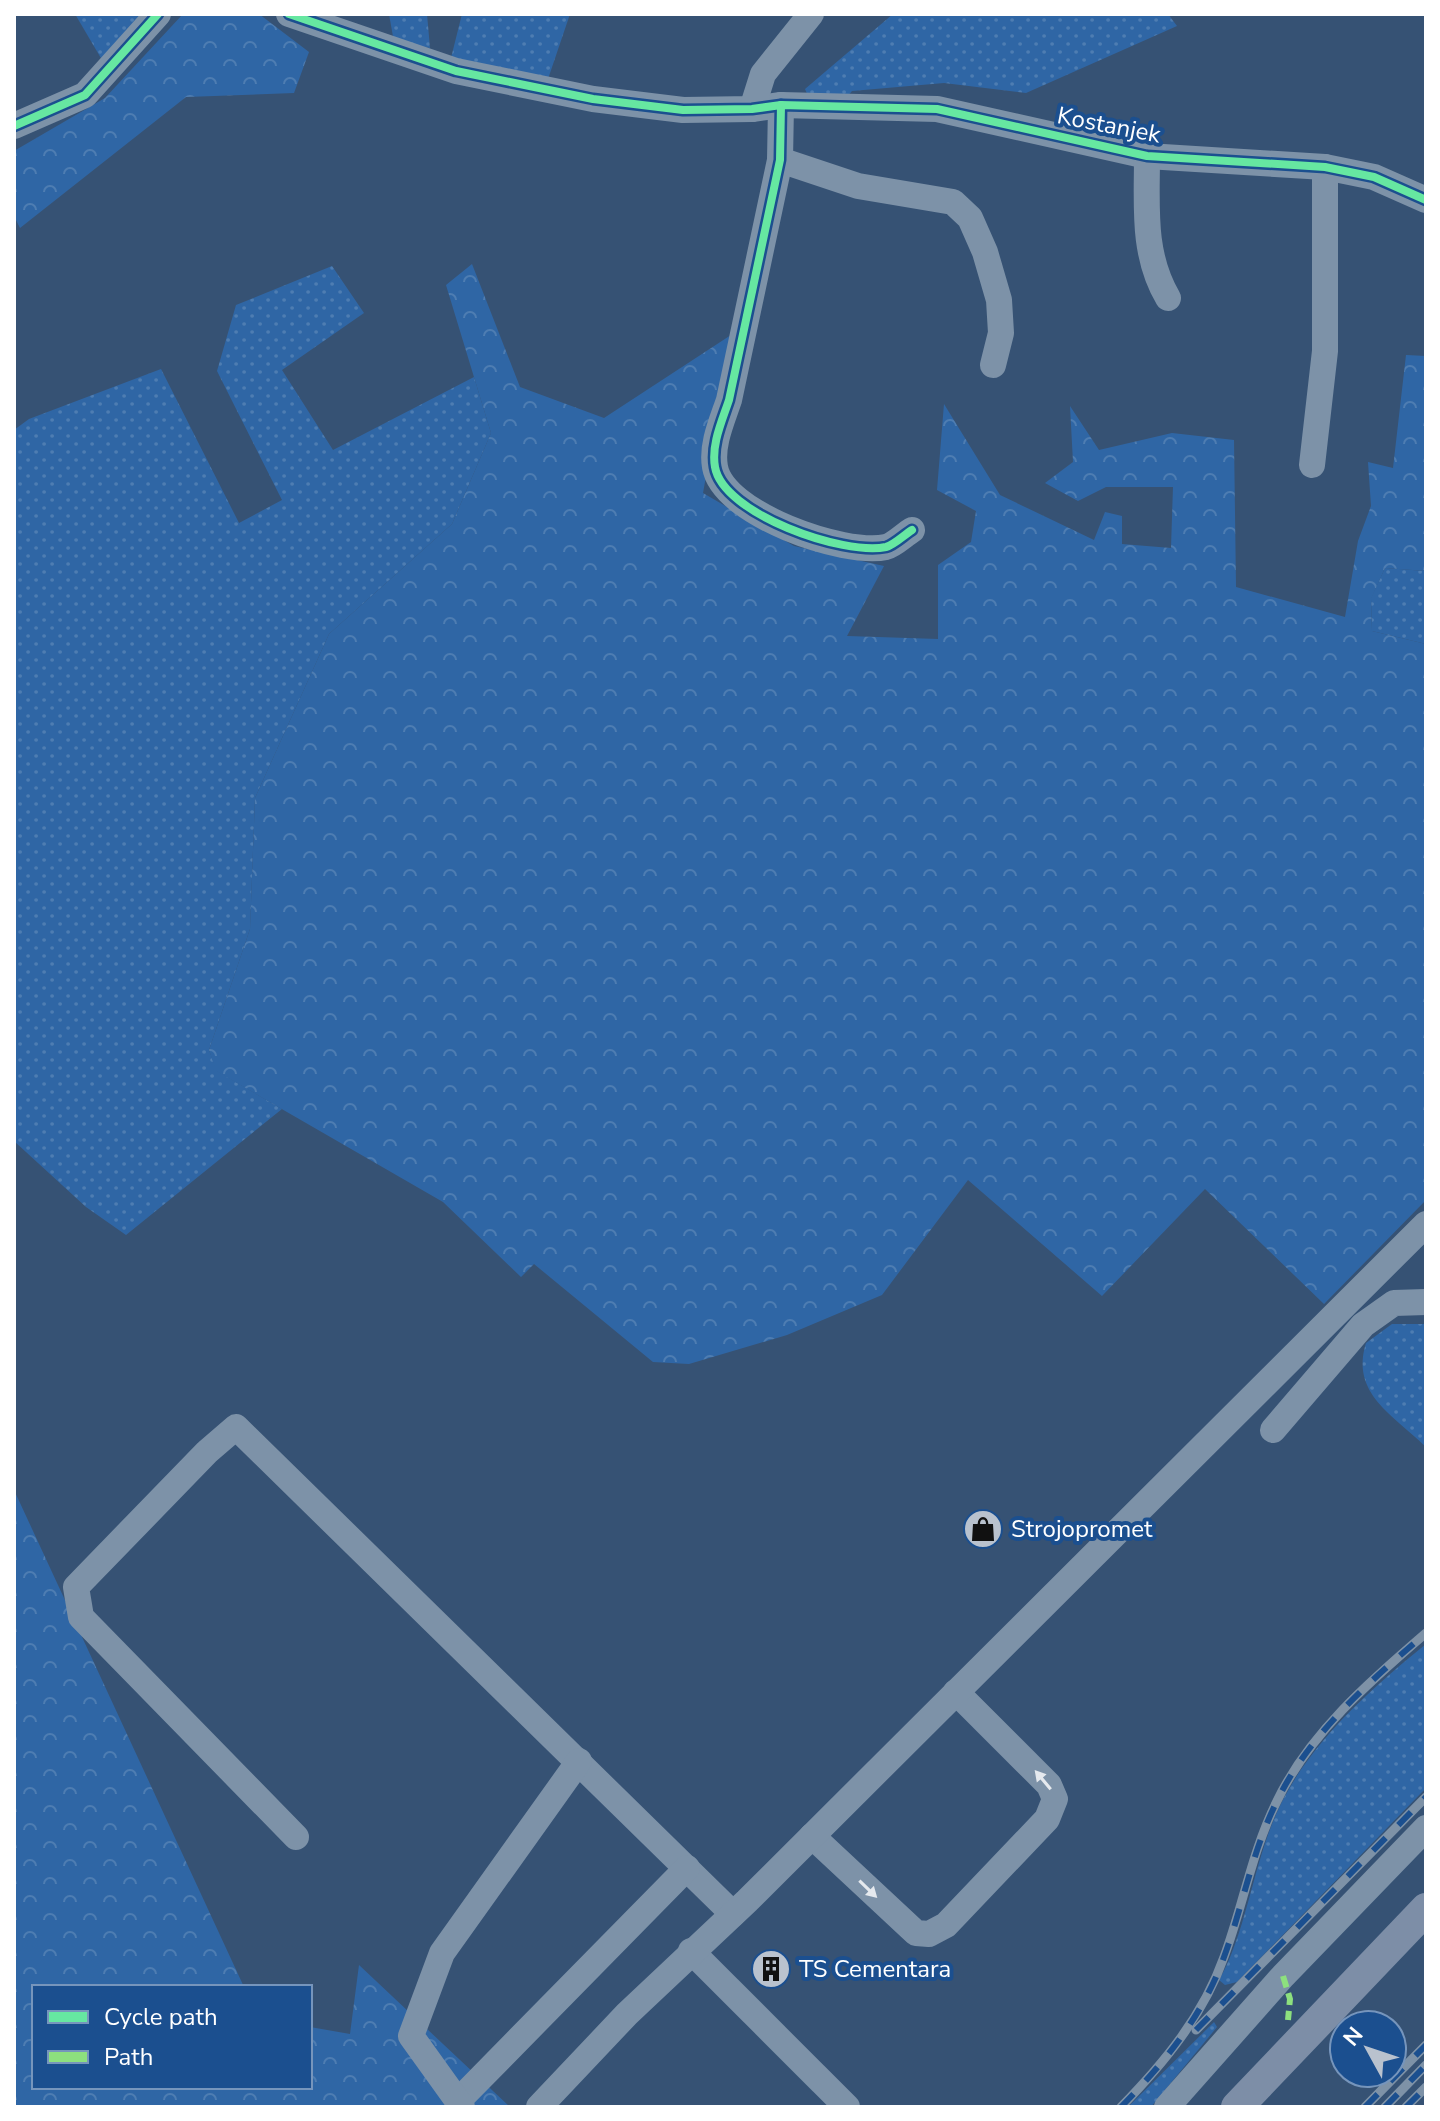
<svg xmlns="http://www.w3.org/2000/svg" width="1440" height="2121" font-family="'Nunito Sans',sans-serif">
<defs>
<pattern id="grass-dots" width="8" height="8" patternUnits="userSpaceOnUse" patternTransform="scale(2)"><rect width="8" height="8" fill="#2f66a5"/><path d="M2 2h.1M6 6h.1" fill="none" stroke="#4e7db2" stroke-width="1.8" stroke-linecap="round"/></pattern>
<pattern id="forest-crowns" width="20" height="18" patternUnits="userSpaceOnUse" patternTransform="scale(2)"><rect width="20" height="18" fill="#2f66a5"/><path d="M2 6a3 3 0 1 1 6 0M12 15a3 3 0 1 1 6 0" fill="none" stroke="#4e7db2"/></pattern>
</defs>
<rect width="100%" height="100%" fill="#365274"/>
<g fill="url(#grass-dots)">
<path d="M75,14H143L105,65Z"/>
<path d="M389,14H427L430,48L394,42Z"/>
<path d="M462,14H570L548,79L451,58Z"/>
<path d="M893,14H1168L1177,26L1026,93L944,83L852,91L846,98L808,96L805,89Z"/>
<path d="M332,266L364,313L282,370L333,450L474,377L491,433L452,524L329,634L255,798L250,929L209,1050L217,1071L282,1109L126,1235L86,1207L14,1141V430L29,419L161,369L239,523L282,500L217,371L236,305Z"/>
<path d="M1385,568L1426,571V644L1372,631L1371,598Z"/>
<path d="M1392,1324H1426V1447C1394,1415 1350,1394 1366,1343Z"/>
<path d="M1426,1644V1788L1237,1982L1225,1985L1219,1980C1244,1937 1253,1871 1272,1824C1300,1751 1367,1692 1426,1644Z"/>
<path d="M1214,2022L1217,2027L1151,2107H1128Z"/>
</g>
<g fill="url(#forest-crowns)">
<path d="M183,14H259L309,52L294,93L186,97L20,228L14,216V151L105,98Z"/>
<path d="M472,264L520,387L604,418L731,335L703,493L794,546L884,566L847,636L938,639V565L971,542L976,511L937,490L944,404L1000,495L1094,540L1105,512L1122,516V544L1171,548L1173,487H1106L1078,501L1045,483L1073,462L1070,406L1099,450L1172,433L1234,440L1236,587L1345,617L1358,541L1371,506L1368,462L1393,468L1406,355L1426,356V571L1385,568L1371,599L1372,631L1426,644V1200L1324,1304L1205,1189L1102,1296L968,1180L882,1295L787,1335L689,1364L653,1362L534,1264L521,1277L443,1202L216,1071L209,1050L250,929L255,798L329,634L452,524L491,433L446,285Z"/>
<path d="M14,1490L244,1987H34V2087H310V2027L350,2034L359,1965L510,2107H14Z"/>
</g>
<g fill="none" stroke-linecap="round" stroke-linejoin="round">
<g stroke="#7d92a8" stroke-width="26">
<path d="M289,14L456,71L593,99L683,110L752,109L781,105L937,109L1147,156L1325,167L1374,177L1426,200"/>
<path d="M781,105L780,160L729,400C722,421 711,445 715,467C723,514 844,556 886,547C894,545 904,535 912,530"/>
<path d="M752,109L763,74L811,14"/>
<path d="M14,126L85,95L158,14"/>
<path d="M1147,156C1147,206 1142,254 1168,298"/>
<path d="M780,160L858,186L953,202L970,218L985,252L999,300L1001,333L993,365"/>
<path d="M1312,465L1325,351V167"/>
<path d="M1273,1430L1363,1325L1394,1303L1426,1302"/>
<path d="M812,1836L916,1933L929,1934L946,1925L1047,1819L1055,1799L1049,1785L956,1692"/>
<path d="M296,1837L81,1617L76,1587L207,1452L236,1427L733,1914"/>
<path d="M691,1951L847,2107"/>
<path d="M458,2101L687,1868"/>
<path d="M462,2107L411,2036L442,1953L579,1761"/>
<path d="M539,2107L627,2014L747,1901L1426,1224"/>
<path d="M1167,2107L1283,1976L1426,1828"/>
</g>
<path stroke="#7d8ea7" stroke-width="32" d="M1237,2107L1426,1909"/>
<defs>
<g id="rail">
<path d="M1196,2030L1426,1797"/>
<path d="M1121,2107C1164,2063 1203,2016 1224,1957C1243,1906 1252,1851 1277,1801C1309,1734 1370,1681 1426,1633"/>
<path d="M1365,2107L1426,2045"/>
<path d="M1385,2107L1426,2065"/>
<path d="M1406,2107L1426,2087"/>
</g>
</defs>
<use href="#rail" stroke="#7e92a7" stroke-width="9"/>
<use href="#rail" stroke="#1b4f8f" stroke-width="6" stroke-dasharray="18" stroke-linecap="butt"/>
<path stroke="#8de07e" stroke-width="6" stroke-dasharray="12 6" stroke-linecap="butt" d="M1283,1976L1290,1999L1288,2020"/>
<defs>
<g id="cycleway">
<path d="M289,14L456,71L593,99L683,110L752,109L781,105L937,109L1147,156L1325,167L1374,177L1426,200"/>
<path d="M781,105L780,160L729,400C722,421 711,445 715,467C723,514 844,556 886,547C894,545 904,535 912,530"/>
<path d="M14,126L85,95L158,14"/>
</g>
</defs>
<use href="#cycleway" stroke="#1b4f8f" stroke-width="13"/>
<use href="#cycleway" stroke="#66e7a1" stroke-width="8"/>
</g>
<defs><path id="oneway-solid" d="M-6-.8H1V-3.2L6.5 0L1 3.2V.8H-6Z" transform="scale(2)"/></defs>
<g fill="#e5e9ee">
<use href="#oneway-solid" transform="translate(1043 1780) rotate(-130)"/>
<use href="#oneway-solid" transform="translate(868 1889) rotate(44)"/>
</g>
<defs>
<symbol id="shop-disc" viewBox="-11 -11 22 22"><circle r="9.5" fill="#b9c2ce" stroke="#1b4f8f"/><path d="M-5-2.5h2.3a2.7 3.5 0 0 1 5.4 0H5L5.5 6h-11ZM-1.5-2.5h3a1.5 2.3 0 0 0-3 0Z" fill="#111"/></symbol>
<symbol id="building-disc" viewBox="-11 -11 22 22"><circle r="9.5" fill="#b9c2ce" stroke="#1b4f8f"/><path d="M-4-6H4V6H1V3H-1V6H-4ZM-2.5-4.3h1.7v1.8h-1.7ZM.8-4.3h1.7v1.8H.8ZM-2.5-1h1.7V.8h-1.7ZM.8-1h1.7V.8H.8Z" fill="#111"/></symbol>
</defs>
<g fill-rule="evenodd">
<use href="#shop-disc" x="961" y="1507" width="44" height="44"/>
<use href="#building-disc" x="749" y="1947" width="44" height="44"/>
</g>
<g text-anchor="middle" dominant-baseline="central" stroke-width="8" stroke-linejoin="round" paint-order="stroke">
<g font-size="24" fill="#fff" stroke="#1b4f8f">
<text transform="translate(1109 125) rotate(11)">Kostanjek</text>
</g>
<g font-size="24" fill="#fff" stroke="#1b4f8f" text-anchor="start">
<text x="1011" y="1529">Strojopromet</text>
<text x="799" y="1969">TS Cementara</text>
</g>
</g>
<rect width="1440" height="2121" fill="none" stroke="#ffffff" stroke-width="32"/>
<rect x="32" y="1985" width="280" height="104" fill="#1b4f8f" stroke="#7695bc" stroke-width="2"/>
<rect x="48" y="2011" width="40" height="12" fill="#66e7a1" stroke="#7695bc" stroke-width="2"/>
<text x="104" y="2025" font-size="24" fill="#ffffff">Cycle path</text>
<rect x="48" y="2051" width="40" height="12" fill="#8de07e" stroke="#7695bc" stroke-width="2"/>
<text x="104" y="2065" font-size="24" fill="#ffffff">Path</text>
<g transform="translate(1368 2049) rotate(310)"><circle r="38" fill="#1b4f8f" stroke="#7695bc" stroke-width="2"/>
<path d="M0-6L14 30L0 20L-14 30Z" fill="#b9c2ce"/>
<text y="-12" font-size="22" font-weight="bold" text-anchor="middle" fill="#ffffff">N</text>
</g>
</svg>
